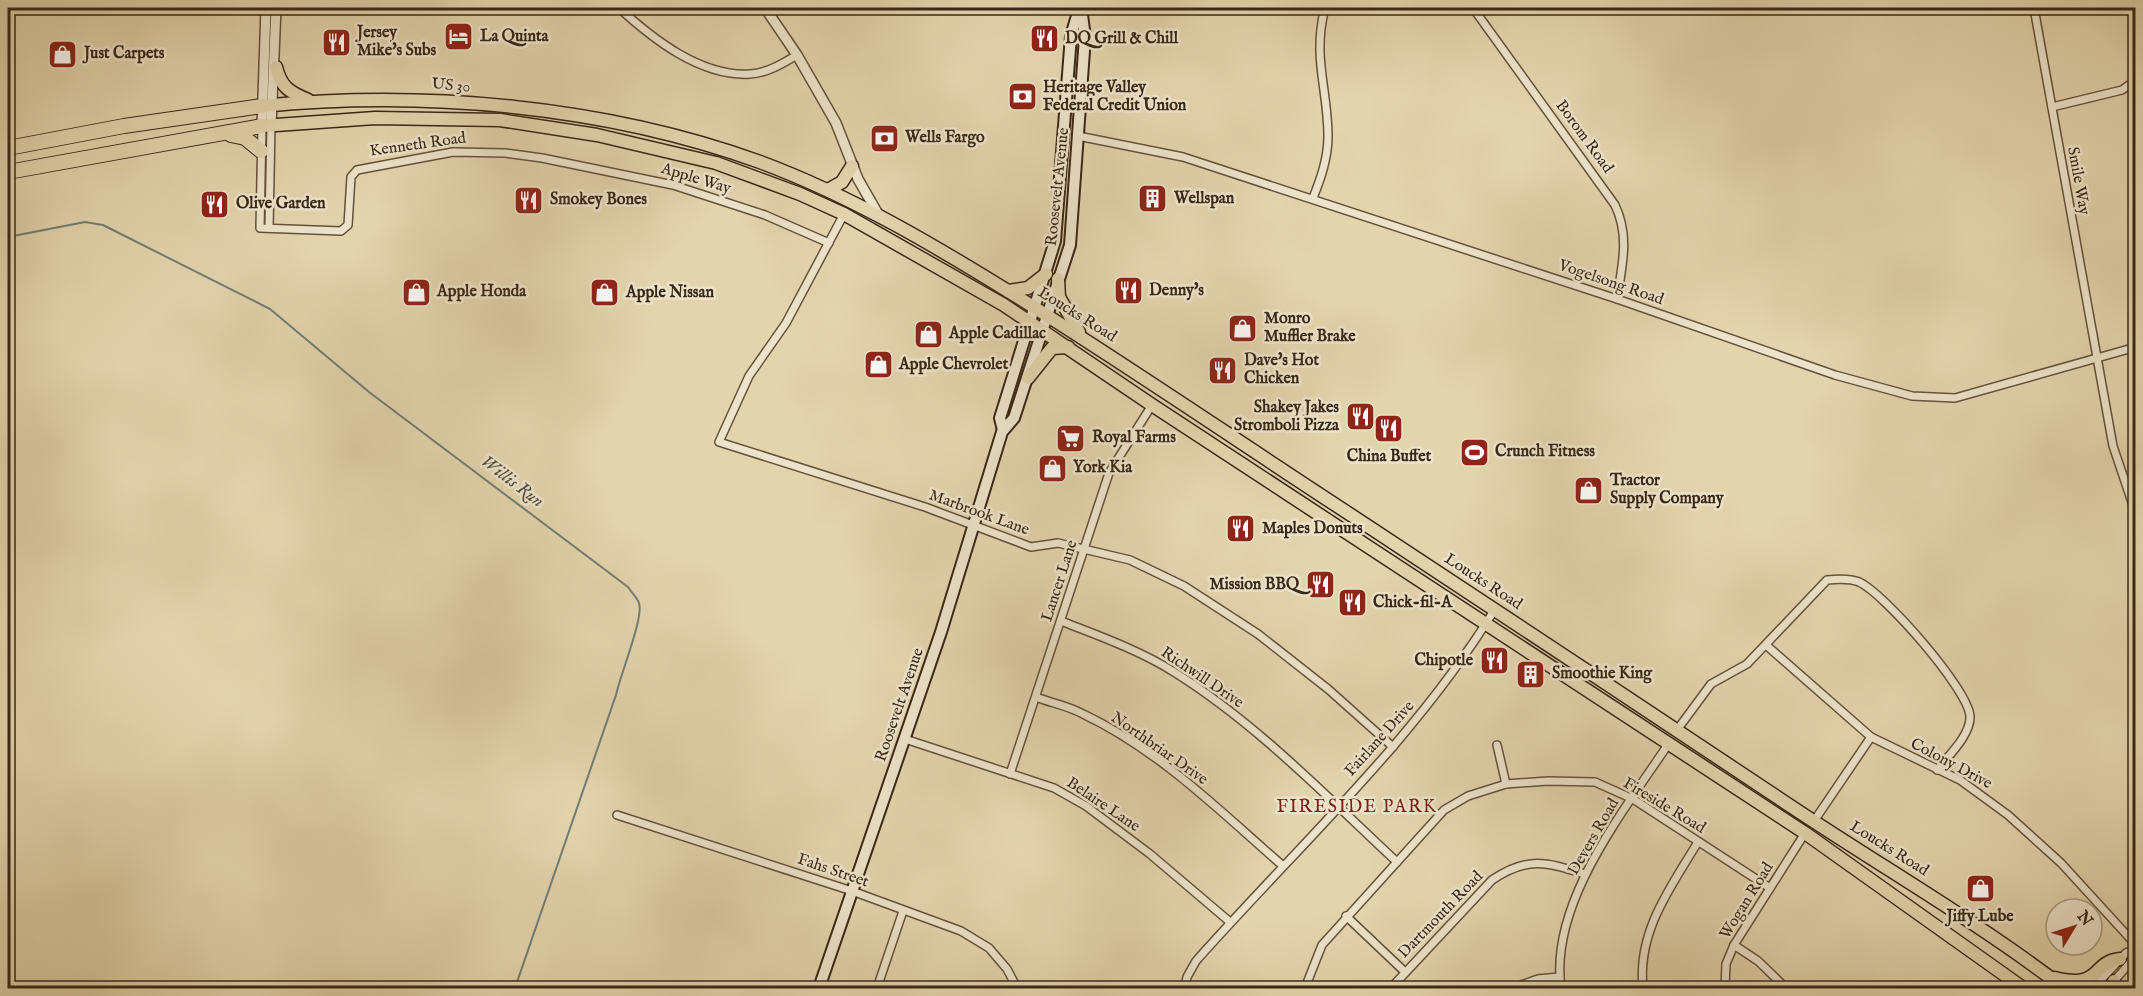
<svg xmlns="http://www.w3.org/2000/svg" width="2143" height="996" font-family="'IM FELL English',serif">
<rect width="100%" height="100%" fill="#e2d4ad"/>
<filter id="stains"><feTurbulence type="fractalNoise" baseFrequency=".00333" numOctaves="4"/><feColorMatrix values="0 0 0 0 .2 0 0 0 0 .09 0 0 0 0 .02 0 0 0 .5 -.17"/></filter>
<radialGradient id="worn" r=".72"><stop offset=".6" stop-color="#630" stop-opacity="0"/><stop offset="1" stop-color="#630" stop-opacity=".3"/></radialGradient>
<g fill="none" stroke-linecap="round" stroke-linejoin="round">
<path stroke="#717e74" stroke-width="2" d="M8,237L85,222L103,225L270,309L369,392L628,587C631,592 637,597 639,603C644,618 620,675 616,695L515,988"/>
<defs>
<g id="minor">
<path d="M619,8C653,39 701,77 750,74C767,73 782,64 797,55"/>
<path d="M1473,8L1615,205C1630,237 1622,265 1617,299"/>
<path d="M2034,8L2113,446L2136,514"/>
<path d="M2052,107L2122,90L2136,80"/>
<path d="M262,126L260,228L341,231L348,225L351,177L357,170L453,152L505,153L542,158L673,185L765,215L829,243"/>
<path d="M1078,136L1183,157L1617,299L1835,375L1912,396L1955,398L2136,347"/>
<path d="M1313,198C1321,178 1328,158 1328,136C1328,89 1312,57 1325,8"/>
<path d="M844,214L786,323L749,376L719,442L925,507L1031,547L1058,543L1130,560L1184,586L1258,634L1328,689L1393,747"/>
<path d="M269,228L271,125"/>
<path d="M1061,621C1099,636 1139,650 1174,672C1256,723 1326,796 1397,862"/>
<path d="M1766,645L1871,737L1960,780L2008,815L2061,863L2136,945"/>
<path d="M1036,697C1051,703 1069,706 1083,714C1159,750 1220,811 1283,866"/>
<path d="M1677,730L1711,684L1747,664L1827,580C1837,579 1849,578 1859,582C1884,593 1968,689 1970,716C1971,735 1948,756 1937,770"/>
<path d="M905,739L1054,788L1086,806L1150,854L1230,922"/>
<path d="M1497,745L1506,784"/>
<path d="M1010,774L1109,473L1152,405"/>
<path d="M617,815L852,891L961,931L989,948L1007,969L1017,988"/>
<path d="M1814,821L1871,737"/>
<path d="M1346,916L1405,972"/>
<path d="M1734,945L1758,961L1786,988"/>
<path d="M2114,981L2136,956"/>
<path d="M877,988L903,911"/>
<path d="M1185,988L1187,977L1196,961C1298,846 1414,741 1495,609"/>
<path d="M1305,988L1322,945L1444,810L1468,796L1506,784L1548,781L1595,782L1633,799L1770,888"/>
<path d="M1391,988L1492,880C1528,856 1546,862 1585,874"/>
<path d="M1513,988L1538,979L1559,977"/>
<path d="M1561,988C1549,903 1624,811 1669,743"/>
<path d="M1643,988C1637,932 1670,888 1698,842"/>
<path d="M1725,988L1726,964L1734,945L1805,833"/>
<path d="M2093,988L2126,953L2136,949"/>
</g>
<g id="tertiary">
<path d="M765,8L797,55L836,123L858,179L878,214"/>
<path d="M271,125L276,8"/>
<path d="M262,126L266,8"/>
</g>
<g id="secondary">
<path d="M1003,430L1000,418L1055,241L1071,36L1079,9"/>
<path d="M819,988L941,632L1002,432L1014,418L1070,245L1085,37L1081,8"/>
</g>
<g id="trunk">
<path d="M276,67C281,87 289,92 308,100"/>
<path d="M262,106C425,90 605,106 760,162C854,197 939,248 1024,301C1134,370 1242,444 1351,515C1501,613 1649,712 1798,811C1887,870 1979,923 2064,988"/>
<path d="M262,126L375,118L500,120L597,135L716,163L800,194L844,214L1004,305L1152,405L1805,833L2023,988"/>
<path d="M828,190L842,182L852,166"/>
<path d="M1058,279L1059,297L1079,332"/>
<path d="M1008,291L1028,288L1046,274"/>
<path d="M1028,378L1052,348L1068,347"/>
<path d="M2055,978C2102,990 2091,962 2120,959"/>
<path d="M2111,988L2114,981"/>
</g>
<g id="motorway">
<path d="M231,135L245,138L261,151"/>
<path d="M8,148L124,126L262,106"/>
<path d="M8,172L262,126"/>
</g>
</defs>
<use href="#minor" stroke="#63533c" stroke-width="10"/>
<use href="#tertiary" stroke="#63533c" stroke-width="12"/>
<use href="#secondary" stroke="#392817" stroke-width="14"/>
<use href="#trunk" stroke="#392817" stroke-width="15"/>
<use href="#motorway" stroke="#392817" stroke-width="16"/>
<use href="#minor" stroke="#ece3ca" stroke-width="7"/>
<use href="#tertiary" stroke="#ece3ca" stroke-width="9"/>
<use href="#secondary" stroke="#ece3ca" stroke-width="10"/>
<use href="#trunk" stroke="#e2d4ad" stroke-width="12"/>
<use href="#motorway" stroke="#e2d4ad" stroke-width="14"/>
</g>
<defs>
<symbol id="hotel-square" viewBox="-11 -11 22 22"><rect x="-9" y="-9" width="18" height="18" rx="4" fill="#8f2418" stroke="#ece3ca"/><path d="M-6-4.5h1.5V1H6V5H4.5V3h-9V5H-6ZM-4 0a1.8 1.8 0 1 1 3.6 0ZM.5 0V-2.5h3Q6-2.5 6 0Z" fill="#fff"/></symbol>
<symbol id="restaurant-square" viewBox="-11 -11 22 22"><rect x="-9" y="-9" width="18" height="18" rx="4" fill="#8f2418" stroke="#ece3ca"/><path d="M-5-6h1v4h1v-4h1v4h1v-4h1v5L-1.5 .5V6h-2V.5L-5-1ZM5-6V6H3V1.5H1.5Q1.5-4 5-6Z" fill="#fff"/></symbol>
<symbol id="shop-square" viewBox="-11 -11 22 22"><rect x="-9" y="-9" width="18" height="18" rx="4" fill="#8f2418" stroke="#ece3ca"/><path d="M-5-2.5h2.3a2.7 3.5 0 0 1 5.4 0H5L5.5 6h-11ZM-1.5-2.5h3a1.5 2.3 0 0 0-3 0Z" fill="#fff"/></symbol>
<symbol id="bank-square" viewBox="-11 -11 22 22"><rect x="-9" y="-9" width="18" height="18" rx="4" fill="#8f2418" stroke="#ece3ca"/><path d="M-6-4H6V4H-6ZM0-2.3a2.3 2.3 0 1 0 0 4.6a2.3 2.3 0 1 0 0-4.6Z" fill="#fff"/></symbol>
<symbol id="building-square" viewBox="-11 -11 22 22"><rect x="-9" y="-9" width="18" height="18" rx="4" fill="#8f2418" stroke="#ece3ca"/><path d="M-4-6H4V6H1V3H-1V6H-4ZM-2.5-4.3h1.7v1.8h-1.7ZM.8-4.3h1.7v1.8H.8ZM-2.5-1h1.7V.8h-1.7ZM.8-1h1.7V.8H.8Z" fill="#fff"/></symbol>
<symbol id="supermarket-square" viewBox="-11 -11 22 22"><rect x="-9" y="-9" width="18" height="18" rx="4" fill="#8f2418" stroke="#ece3ca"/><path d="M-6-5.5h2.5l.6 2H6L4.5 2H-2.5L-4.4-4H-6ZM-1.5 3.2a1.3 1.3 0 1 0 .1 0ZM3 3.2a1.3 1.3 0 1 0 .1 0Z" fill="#fff"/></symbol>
<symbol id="stadium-square" viewBox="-11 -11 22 22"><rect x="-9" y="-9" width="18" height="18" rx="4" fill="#8f2418" stroke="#ece3ca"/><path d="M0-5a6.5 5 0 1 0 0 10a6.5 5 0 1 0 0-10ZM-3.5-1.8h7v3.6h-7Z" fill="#fff"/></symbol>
</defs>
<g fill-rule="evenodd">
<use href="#hotel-square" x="442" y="20" width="33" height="33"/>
<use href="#restaurant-square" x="1028" y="22" width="33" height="33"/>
<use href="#restaurant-square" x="320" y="26" width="33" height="33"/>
<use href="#shop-square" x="46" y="38" width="33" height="33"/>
<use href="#bank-square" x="1006" y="80" width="33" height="33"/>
<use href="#bank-square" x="868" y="122" width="33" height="33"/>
<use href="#building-square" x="1136" y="182" width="33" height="33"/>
<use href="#restaurant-square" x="512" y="184" width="33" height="33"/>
<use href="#restaurant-square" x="198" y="188" width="33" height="33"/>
<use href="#restaurant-square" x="1112" y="274" width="33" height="33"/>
<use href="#shop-square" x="400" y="276" width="33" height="33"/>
<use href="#shop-square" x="588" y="276" width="33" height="33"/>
<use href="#shop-square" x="1226" y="312" width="33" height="33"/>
<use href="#shop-square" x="912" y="318" width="33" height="33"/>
<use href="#shop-square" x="862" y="348" width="33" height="33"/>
<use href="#restaurant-square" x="1206" y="354" width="33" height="33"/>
<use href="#restaurant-square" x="1344" y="400" width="33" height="33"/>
<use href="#restaurant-square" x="1372" y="412" width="33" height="33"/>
<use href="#supermarket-square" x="1054" y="422" width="33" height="33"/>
<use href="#stadium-square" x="1458" y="436" width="33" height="33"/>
<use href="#shop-square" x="1036" y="452" width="33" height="33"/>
<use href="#shop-square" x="1572" y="474" width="33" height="33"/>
<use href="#restaurant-square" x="1224" y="512" width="33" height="33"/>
<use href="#restaurant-square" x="1304" y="568" width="33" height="33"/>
<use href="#restaurant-square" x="1336" y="586" width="33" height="33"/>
<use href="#restaurant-square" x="1478" y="644" width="33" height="33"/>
<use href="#building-square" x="1514" y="658" width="33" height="33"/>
<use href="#shop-square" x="1964" y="872" width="33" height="33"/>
</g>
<g text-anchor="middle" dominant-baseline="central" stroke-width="5" stroke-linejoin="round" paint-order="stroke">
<g font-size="16" font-weight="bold" fill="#392817" stroke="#ece3ca" text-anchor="start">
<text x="357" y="33">Jersey<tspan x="357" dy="18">Mike's Subs</tspan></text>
<text x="480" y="37">La Quinta</text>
<text x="1065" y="39">DQ Grill &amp; Chill</text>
<text x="84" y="54">Just Carpets</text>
<text x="1043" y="88">Heritage Valley<tspan x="1043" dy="18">Federal Credit Union</tspan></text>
<text x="905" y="138">Wells Fargo</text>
<text x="1174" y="199">Wellspan</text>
<text x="550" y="200">Smokey Bones</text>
<text x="236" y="204">Olive Garden</text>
<text x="1149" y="291">Denny's</text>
<text x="437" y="292">Apple Honda</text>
<text x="626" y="293">Apple Nissan</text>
<text x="1264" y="319">Monro<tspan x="1264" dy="18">Muffler Brake</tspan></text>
<text x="949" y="334">Apple Cadillac</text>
<text x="1244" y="361">Dave's Hot<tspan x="1244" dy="18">Chicken</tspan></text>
<text x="899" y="365">Apple Chevrolet</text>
<text x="1339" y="408" text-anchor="end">Shakey Jakes<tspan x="1339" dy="18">Stromboli Pizza</tspan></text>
<text x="1092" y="438">Royal Farms</text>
<text x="1495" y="452">Crunch Fitness</text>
<text x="1389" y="457" text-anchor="middle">China Buffet</text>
<text x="1073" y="468">York Kia</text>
<text x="1610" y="481">Tractor<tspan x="1610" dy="18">Supply Company</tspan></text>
<text x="1262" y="529">Maples Donuts</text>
<text x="1299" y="585" text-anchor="end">Mission BBQ</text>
<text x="1373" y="603">Chick-fil-A</text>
<text x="1473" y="661" text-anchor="end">Chipotle</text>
<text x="1552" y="674">Smoothie King</text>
<text x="1980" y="917" text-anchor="middle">Jiffy Lube</text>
</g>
<g font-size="16" fill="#392817" stroke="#ece3ca">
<text transform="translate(451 86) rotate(5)">US 30</text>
<text transform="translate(1584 137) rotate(54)">Borom Road</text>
<text transform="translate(418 145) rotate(-8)">Kenneth Road</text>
<text transform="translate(696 179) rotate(17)">Apple Way</text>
<text transform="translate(2078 181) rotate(80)">Smile Way</text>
<text transform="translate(1058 187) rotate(-84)">Roosevelt Avenue</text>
<text transform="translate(1611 283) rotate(19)">Vogelsong Road</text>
<text transform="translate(1077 315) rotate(32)">Loucks Road</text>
<text transform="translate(979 513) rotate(20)">Marbrook Lane</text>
<text transform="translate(1060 581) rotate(-72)">Lancer Lane</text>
<text transform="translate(1483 582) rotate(33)">Loucks Road</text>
<text transform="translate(1202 678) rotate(34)">Richwill Drive</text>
<text transform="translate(900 705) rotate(-71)">Roosevelt Avenue</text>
<text transform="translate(1380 739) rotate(-48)">Fairlane Drive</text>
<text transform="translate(1159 749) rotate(35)">Northbriar Drive</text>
<text transform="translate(1951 764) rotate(28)">Colony Drive</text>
<text transform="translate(1103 805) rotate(34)">Belaire Lane</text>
<text transform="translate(1664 806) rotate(31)">Fireside Road</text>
<text transform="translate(1594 837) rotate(-60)">Devers Road</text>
<text transform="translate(1889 849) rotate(32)">Loucks Road</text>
<text transform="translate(833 871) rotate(19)">Fahs Street</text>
<text transform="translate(1747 901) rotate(-58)">Wogan Road</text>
<text transform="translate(1441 915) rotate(-46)">Dartmouth Road</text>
</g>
<g font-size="18" font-style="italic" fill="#504c3e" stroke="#ece3ca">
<text transform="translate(512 482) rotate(37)">Willis Run</text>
</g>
<g font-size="18" letter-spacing="1.5" fill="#7a1f14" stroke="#ece3ca">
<text x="1357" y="807">FIRESIDE PARK</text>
</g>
</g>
<rect width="2143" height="996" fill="none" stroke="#e2d4ad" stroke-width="30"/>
<rect x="9" y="9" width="2125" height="978" fill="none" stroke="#392817" stroke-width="3"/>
<rect x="15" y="15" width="2113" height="966" fill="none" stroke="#392817" stroke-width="1.5"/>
<g transform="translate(2074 927) rotate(52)"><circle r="28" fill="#ece3ca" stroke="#a49882" stroke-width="1.5"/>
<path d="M0-4.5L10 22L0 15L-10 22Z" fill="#8f2418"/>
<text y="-9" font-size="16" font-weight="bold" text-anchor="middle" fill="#392817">N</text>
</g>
<rect width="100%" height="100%" filter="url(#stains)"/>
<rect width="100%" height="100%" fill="url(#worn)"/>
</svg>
